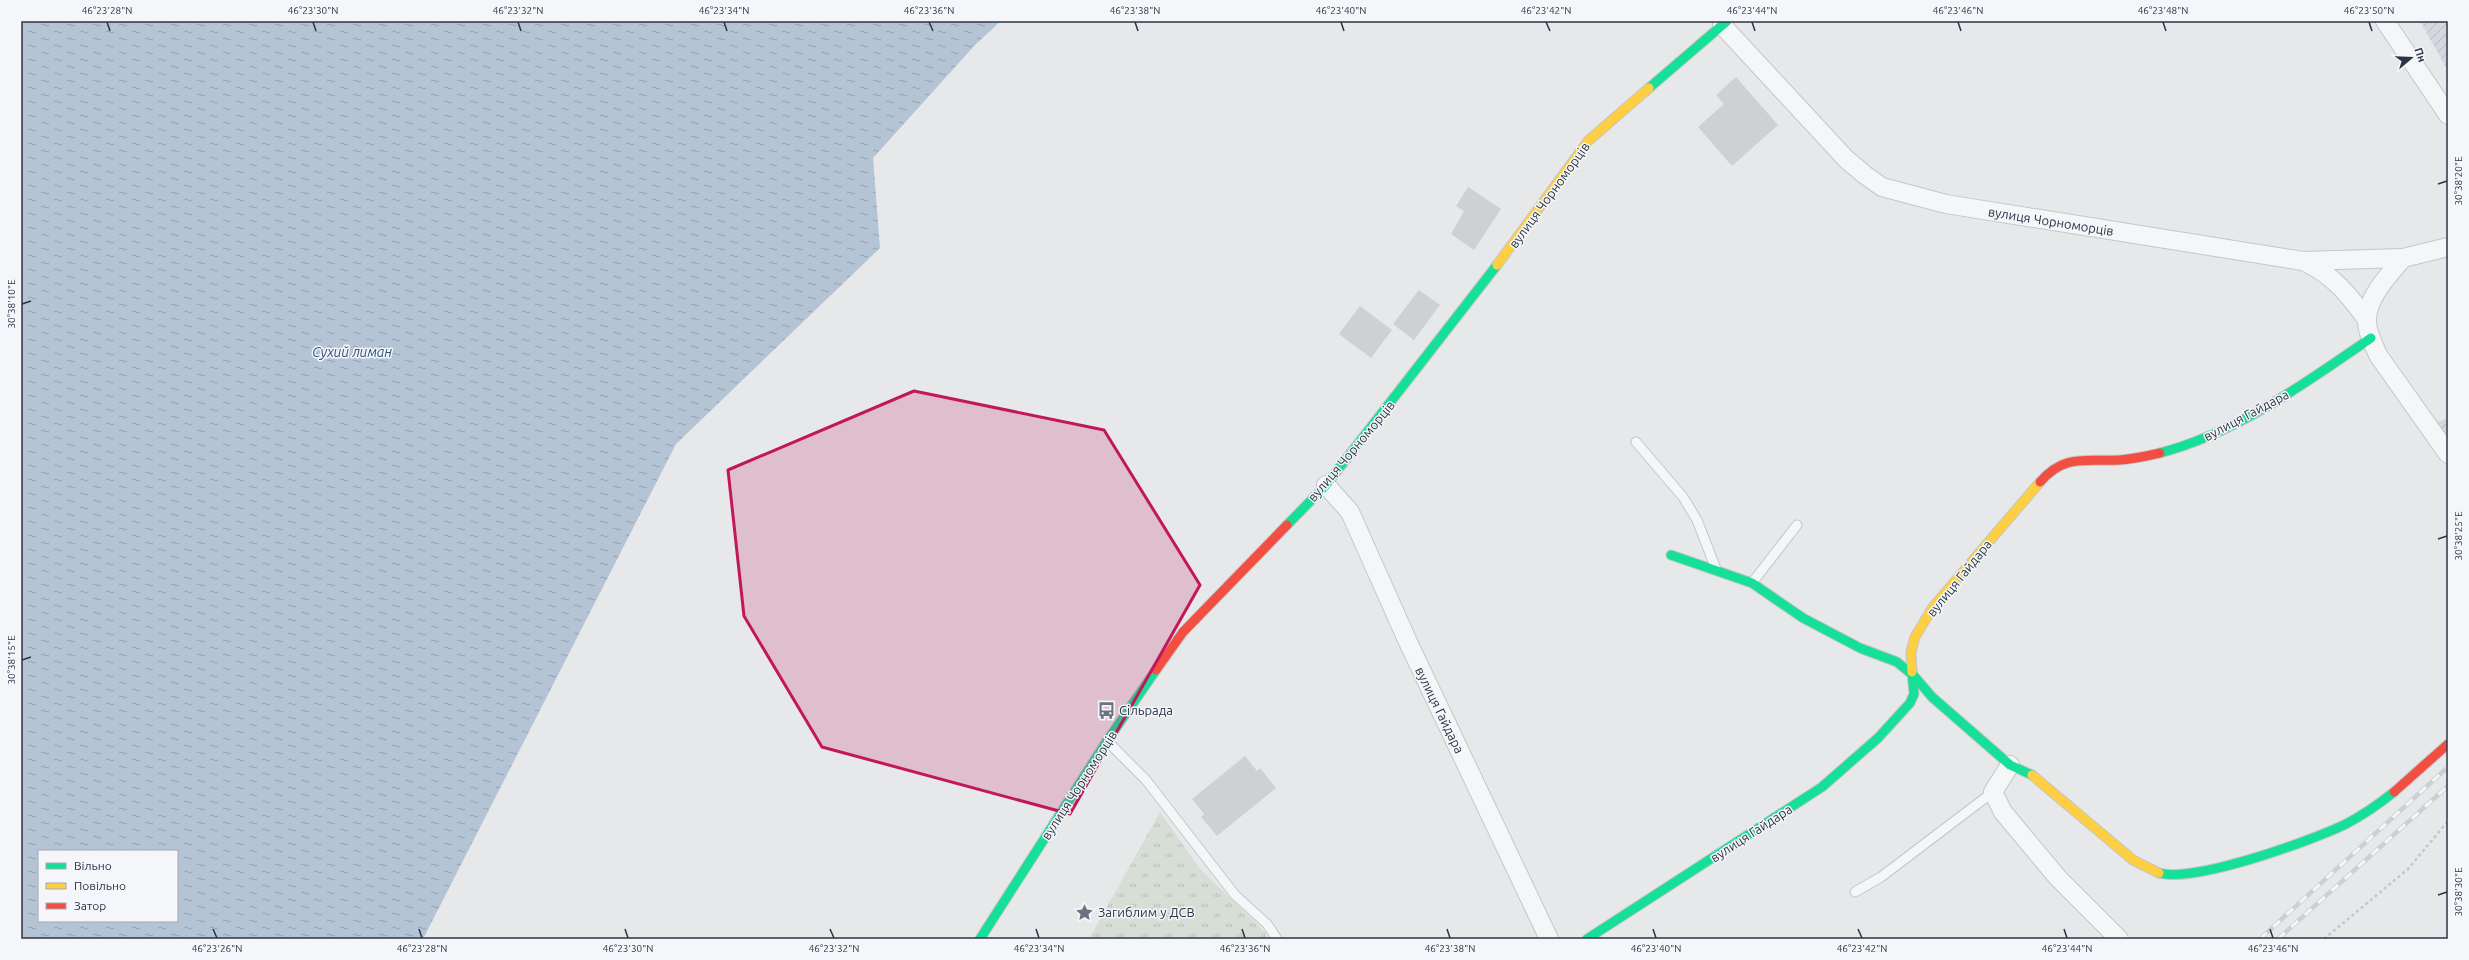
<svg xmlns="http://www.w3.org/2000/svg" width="2469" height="960" font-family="Ubuntu,sans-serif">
<defs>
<pattern id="industrial-furrows" width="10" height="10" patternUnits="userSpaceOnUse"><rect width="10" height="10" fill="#d4d7dd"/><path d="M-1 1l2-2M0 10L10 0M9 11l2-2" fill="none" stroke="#b6b9bf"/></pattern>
<pattern id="grass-tufts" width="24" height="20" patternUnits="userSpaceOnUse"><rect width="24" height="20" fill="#d6ded6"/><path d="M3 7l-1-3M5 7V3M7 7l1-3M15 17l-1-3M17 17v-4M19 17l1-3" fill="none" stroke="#b8bfb9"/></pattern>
<pattern id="water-ripples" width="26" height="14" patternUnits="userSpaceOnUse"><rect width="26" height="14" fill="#b4c4d5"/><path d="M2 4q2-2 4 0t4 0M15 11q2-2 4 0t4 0" fill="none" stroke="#93a0af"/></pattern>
</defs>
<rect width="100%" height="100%" fill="#e6e8ea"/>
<g fill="url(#industrial-furrows)">
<path d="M2420,21H2448V71Z"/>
<path d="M2448,418V441L2436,423Z"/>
</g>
<path fill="url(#grass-tufts)" d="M1160,812L1200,869L1264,931L1268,939H1089Z"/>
<path fill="url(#water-ripples)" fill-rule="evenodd" d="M21,21H1001L975,45L873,158L880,248L676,444L423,939H21ZM39,851H177V921H39Z"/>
<g fill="#ced0d3">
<path d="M1736,77L1778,125L1732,166L1698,127L1724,104L1716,95Z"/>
<path d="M1468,187L1501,209L1474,250L1451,234L1464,211L1456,206Z"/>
<path d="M1419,290L1440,305L1414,340L1393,324Z"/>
<path d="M1360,306L1392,330L1371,358L1339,334Z"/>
<path d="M1245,756L1257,771L1260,768L1276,788L1217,836L1201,817L1204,814L1192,799Z"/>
</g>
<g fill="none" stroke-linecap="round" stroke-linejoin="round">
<defs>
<g id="lane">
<path d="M1636,442L1683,497L1697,520L1716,569"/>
<path d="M1752,583L1797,525"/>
<path d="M1107,741L1146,780L1235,895L1267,924L1277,939"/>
<path d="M1855,892L1881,877L1993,792"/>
</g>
<g id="street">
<path d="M2385,21L2448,115"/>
<path d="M1722,25L1846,159L1865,175L1882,187L1946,204L2303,261L2403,258L2448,247"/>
<path d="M2403,258C2389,275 2368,296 2367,319C2366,331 2374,345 2378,355L2448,454"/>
<path d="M2305,262C2333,275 2349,295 2367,320"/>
<path d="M1326,485L1350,512L1408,642L1549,939"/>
<path d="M2010,765L1993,792L2003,812L2058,878L2119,939"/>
</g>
<g id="fast">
<path d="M1649,88L1727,21"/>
<path d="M2160,453C2239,432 2305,383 2371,338"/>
<path d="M1287,525L1326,485L1497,265"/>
<path d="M1671,555L1752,583L1803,618L1860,648L1897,662L1914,676L1932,697L2010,765L2032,775"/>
<path d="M2159,873C2194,883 2311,841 2346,824C2363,815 2379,804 2394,792"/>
<path d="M980,939L1107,741L1156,670"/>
<path d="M1587,939L1822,787L1878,738L1910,703L1914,694L1912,672"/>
</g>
<g id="slow">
<path d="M1497,265L1588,141L1649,88"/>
<path d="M1912,672L1911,652L1915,637L1933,607L2040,482"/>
<path d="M2032,775L2133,860L2159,873"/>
</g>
<g id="jam">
<path d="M2040,482C2065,453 2087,462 2120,460C2134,459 2147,456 2160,453"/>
<path d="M1156,670L1183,632L1287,525"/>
<path d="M2394,792L2448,744"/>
</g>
</defs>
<use href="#lane" stroke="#c4c6c8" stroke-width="11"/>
<use href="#street" stroke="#c4c6c8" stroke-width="20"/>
<use href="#fast" stroke="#c4c6c8" stroke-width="11"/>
<use href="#slow" stroke="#c4c6c8" stroke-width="11"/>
<use href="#jam" stroke="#c4c6c8" stroke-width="11"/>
<path stroke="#c5c6ca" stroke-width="2.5" stroke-dasharray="3 3" stroke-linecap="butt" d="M2324,939L2408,869L2448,821"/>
<use href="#lane" stroke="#f5f6f7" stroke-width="9"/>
<use href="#street" stroke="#f5f6f7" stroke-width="18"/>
<use href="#fast" stroke="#16e098" stroke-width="9"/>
<use href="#slow" stroke="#ffcf43" stroke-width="9"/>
<use href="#jam" stroke="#f24e42" stroke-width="9"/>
<defs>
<g id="rail">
<path d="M2260,939L2448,767"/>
<path d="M2278,939L2448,786"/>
</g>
</defs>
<use href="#rail" stroke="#cecfd2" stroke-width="4.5"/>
<use href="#rail" stroke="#f4f6f9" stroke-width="3" stroke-dasharray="9" stroke-linecap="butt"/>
</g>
<path fill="#c2185b" fill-opacity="0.2" stroke="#c2185b" stroke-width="3" stroke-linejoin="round" d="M914,391L1104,430L1200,585L1070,814L822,747L744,616L728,470Z"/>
<path fill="none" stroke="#2b3445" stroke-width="1.5" d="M107,22L110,31M313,22L316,31M518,22L521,31M724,22L727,31M929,22L933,31M1135,22L1138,31M1341,22L1344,31M1546,22L1550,31M1752,22L1755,31M1958,22L1961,31M2163,22L2166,31M2369,22L2372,31M2438,184L2447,181M22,304L31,301M2438,539L2447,536M22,660L31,657M2438,895L2447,892M213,929L217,938M419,929L422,938M625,929L628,938M830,929L834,938M1036,929L1039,938M1242,929L1245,938M1447,929L1450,938M1653,929L1656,938M1858,929L1862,938M2064,929L2067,938M2270,929L2273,938"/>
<defs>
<symbol id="bus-bare" viewBox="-9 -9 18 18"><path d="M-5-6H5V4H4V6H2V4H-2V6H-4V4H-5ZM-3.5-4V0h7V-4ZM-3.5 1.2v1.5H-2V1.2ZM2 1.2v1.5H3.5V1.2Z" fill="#6c737f" stroke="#f4f6f9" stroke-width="2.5" paint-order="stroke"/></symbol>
<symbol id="sight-bare" viewBox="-9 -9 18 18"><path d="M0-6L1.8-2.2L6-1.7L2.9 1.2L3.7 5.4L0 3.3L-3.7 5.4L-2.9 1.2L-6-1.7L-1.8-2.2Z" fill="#6c737f" stroke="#f4f6f9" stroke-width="2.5" paint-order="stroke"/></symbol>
</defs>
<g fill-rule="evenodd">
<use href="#bus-bare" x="1094" y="698" width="25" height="25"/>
<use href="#sight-bare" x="1072" y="900" width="25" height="25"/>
</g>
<g text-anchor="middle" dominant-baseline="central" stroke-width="3" stroke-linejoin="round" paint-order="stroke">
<g font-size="13" fill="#2b3445" stroke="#f4f6f9">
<text transform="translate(1549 195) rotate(-54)">вулиця Чорноморців</text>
<text transform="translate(2051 221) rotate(9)">вулиця Чорноморців</text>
<text transform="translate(2246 415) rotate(-28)">вулиця Гайдара</text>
<text transform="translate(1351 451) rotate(-50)">вулиця Чорноморців</text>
<text transform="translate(1959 578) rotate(-51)">вулиця Гайдара</text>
<text transform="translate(1440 710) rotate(64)">вулиця Гайдара</text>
<text transform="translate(1079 785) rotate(-57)">вулиця Чорноморців</text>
<text transform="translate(1751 833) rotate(-33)">вулиця Гайдара</text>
</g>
<g font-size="13" fill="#2b3445" stroke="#f4f6f9" text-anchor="start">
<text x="1119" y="710">Сільрада</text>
<text x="1098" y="912">Загиблим у ДСВ</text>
</g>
<g font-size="14" font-style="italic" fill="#34527a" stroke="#f4f6f9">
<text x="352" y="352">Сухий лиман</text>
</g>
</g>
<rect width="2469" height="960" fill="none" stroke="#f4f6f9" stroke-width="44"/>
<rect x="38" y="850" width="140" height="72" fill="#f4f6f9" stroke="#a4a8b1"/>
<rect x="46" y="863" width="20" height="6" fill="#16e098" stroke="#a4a8b1"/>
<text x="74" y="870" font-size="12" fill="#2b3445">Вільно</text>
<rect x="46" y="883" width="20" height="6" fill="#ffcf43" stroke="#a4a8b1"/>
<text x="74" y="890" font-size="12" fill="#2b3445">Повільно</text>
<rect x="46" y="903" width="20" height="6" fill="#f24e42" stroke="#a4a8b1"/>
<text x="74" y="910" font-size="12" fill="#2b3445">Затор</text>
<g transform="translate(2411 58) rotate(71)" stroke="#f4f6f9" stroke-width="3" paint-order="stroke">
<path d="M0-3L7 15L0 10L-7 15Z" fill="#2b3445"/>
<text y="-6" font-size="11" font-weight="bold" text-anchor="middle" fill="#2b3445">Пн</text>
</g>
<rect x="22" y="22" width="2425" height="916" fill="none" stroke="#2b3445" stroke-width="1.5"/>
<g font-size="10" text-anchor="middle" fill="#2b3445">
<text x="107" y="14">46°23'28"N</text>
<text x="313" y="14">46°23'30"N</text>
<text x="518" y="14">46°23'32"N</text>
<text x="724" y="14">46°23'34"N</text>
<text x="929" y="14">46°23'36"N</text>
<text x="1135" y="14">46°23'38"N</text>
<text x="1341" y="14">46°23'40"N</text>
<text x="1546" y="14">46°23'42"N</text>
<text x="1752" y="14">46°23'44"N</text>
<text x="1958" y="14">46°23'46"N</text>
<text x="2163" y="14">46°23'48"N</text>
<text x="2369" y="14">46°23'50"N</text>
<text transform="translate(2458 181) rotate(-90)" y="4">30°38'20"E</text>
<text transform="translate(11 304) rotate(-90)" y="4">30°38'10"E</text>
<text transform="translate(2458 536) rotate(-90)" y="4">30°38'25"E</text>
<text transform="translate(11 660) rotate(-90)" y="4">30°38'15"E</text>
<text transform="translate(2458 892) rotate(-90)" y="4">30°38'30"E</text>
<text x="217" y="952">46°23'26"N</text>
<text x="422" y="952">46°23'28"N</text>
<text x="628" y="952">46°23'30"N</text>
<text x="834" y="952">46°23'32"N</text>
<text x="1039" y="952">46°23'34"N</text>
<text x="1245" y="952">46°23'36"N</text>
<text x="1450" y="952">46°23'38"N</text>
<text x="1656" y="952">46°23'40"N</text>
<text x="1862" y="952">46°23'42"N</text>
<text x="2067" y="952">46°23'44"N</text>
<text x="2273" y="952">46°23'46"N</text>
</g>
</svg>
